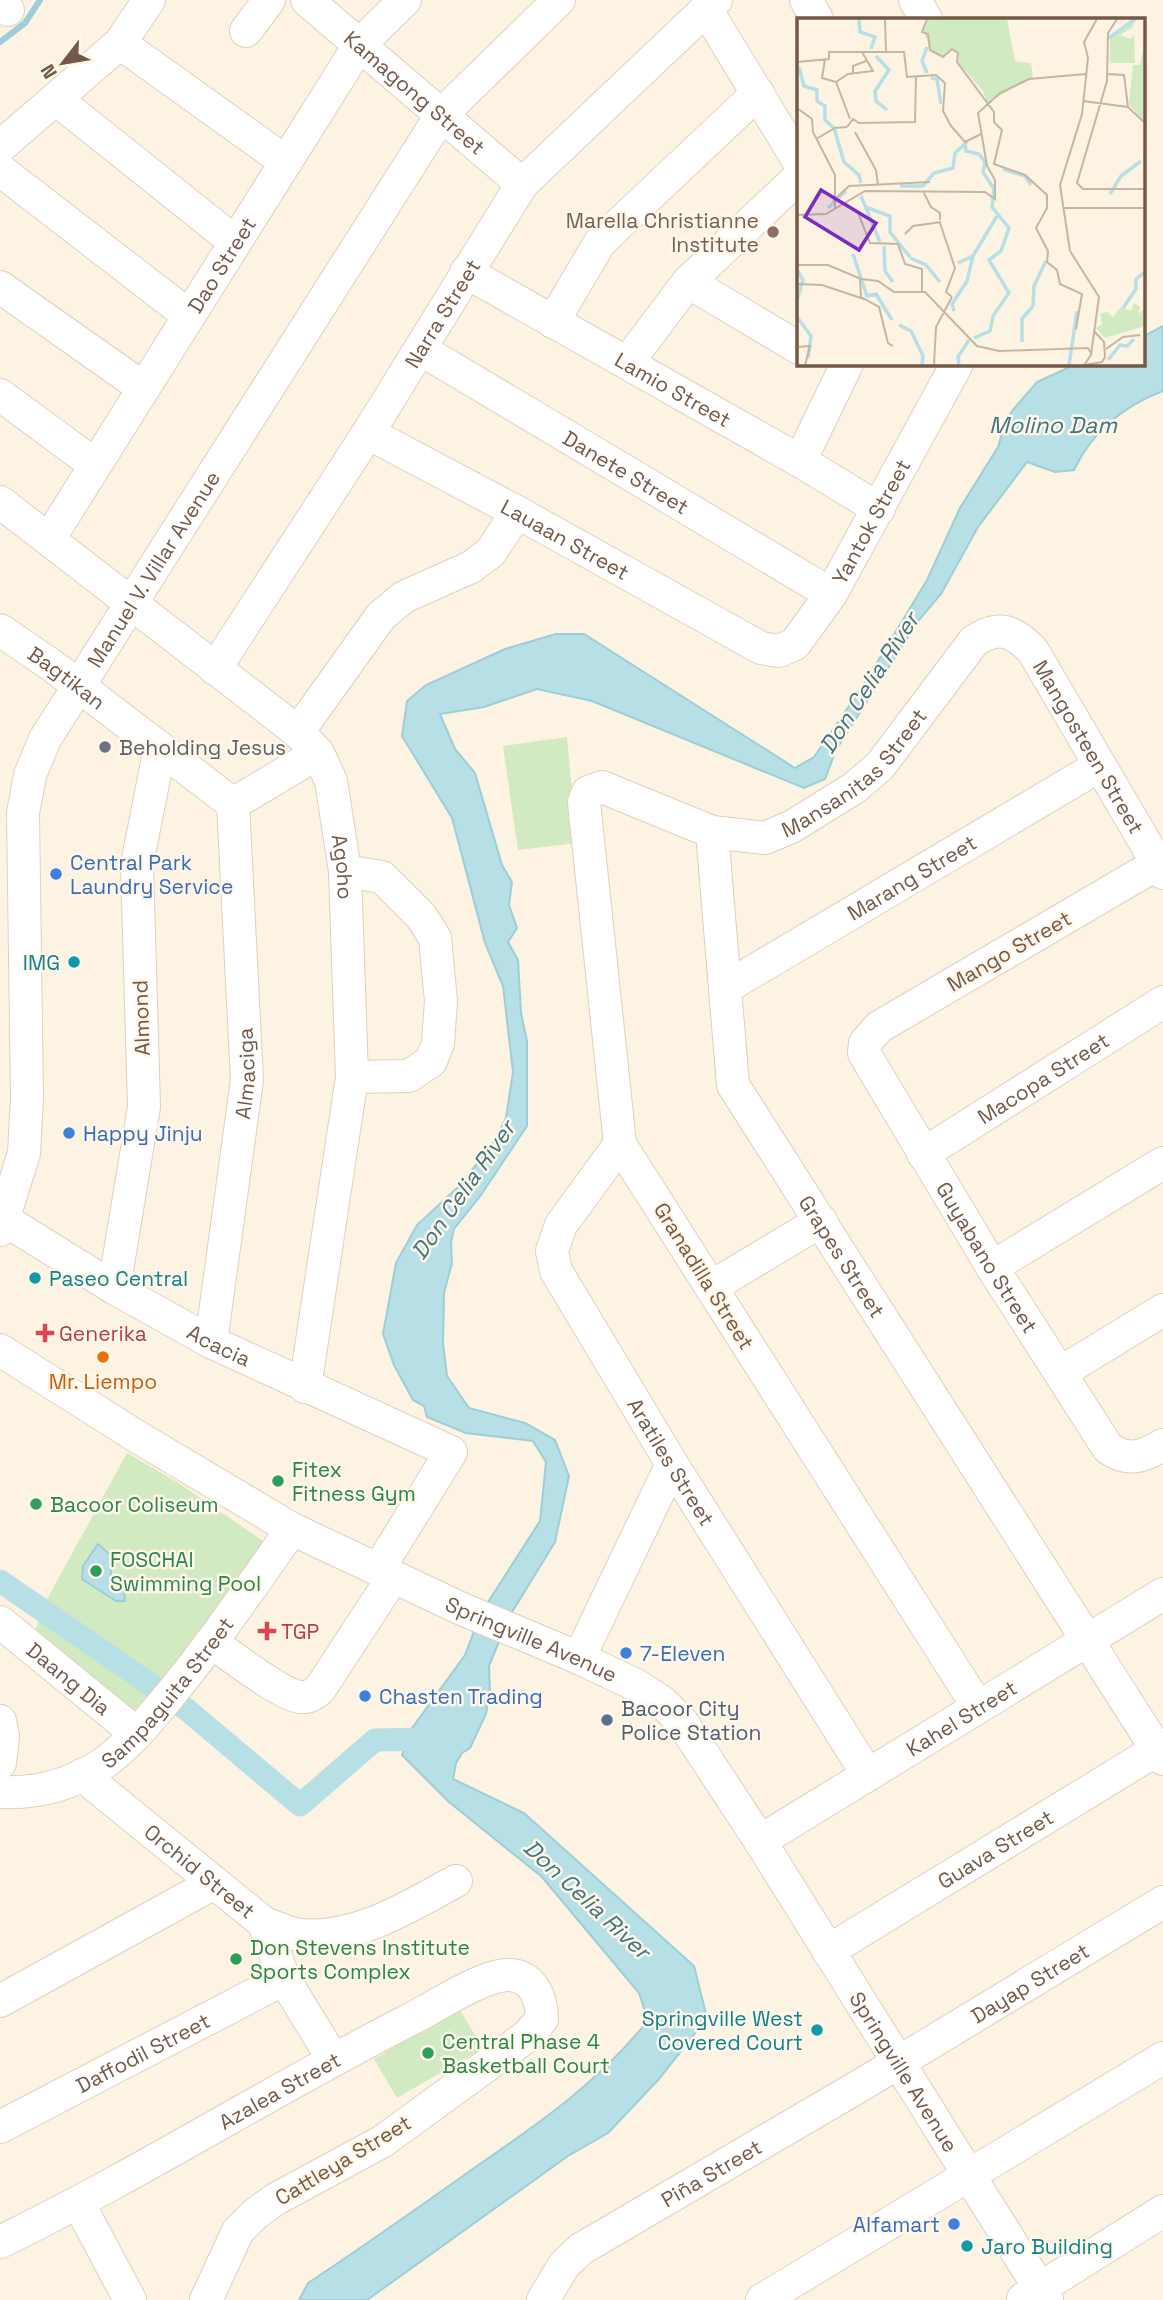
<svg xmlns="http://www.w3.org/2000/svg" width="1163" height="2300" font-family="'Space Grotesk',sans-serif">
<rect width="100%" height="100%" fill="#fdf3e2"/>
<g fill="#d1eac1">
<path d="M567,737L577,843L518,850L503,746Z"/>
<path d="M127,1453L177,1482L269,1545L139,1720L33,1641L40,1612Z"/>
<path d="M459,2009L483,2048L397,2098L374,2059Z"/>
</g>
<g fill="#b7dfe6" stroke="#9dced8" stroke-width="2">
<path d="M1163,326V391C1124,406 1092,432 1074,470L1055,472L1027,462L978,527L941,594L919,620L836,750L825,779L804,788L592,701L537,689L484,707L440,714L455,749L475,773L502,865L512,882L509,905L517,928L508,942L518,960L521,1013L527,1041V1126L481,1195L454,1229L451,1242L452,1263L444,1293L443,1343L447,1376L469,1408L525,1423L555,1440L569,1476L555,1542L509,1617L489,1666L490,1691L486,1714L470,1748L462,1753L456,1763L453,1779L524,1813L694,1966L707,2018L659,2079L608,2133L568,2156L367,2300H299L308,2283C363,2247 416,2209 470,2171C535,2126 599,2083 648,2020L639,1993L542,1877L449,1802L402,1755L410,1731L465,1655L481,1613L540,1521L546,1462L533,1441L466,1433L427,1417L424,1406L413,1400L394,1365L383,1334L396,1263L417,1225L457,1188L491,1147L506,1118L513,1072L503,986L485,943L452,818L402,736L407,701L426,685L505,649L556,634H584L795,768L814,757L864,684L927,580L960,508L998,447L1005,423L1012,411L1037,382L1076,364H1144V336Z"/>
<path d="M98,1544L110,1555L111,1577L124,1589L125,1601H116L82,1579L83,1566Z"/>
</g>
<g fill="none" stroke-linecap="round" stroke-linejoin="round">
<path stroke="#9dced8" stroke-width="6" d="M0,42L25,23L40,0"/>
<path stroke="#b7dfe6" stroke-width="23" d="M0,1581L186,1709L300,1805L375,1740L429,1739"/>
<defs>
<g id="minor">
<path id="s1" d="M307,0L522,184"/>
<path d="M806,0L817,19"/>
<path d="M915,0L926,19"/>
<path d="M0,3L8,10"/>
<path d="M706,9L799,162"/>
<path d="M246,31L269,0"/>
<path d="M120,43L286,162"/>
<path d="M57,100L235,242"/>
<path d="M0,147L120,43L149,0"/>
<path d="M0,170L188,315"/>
<path id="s2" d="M466,272L800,461L879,509"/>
<path d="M688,282L799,348"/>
<path d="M0,287L142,387"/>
<path d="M553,322L600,242L758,93"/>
<path id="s3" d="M420,349L831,594"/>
<path d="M627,363L688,282L799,177"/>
<path d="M0,395L94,464"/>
<path id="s4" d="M368,433L517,512L761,648L779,651L795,644L831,594L957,364"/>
<path d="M800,461L847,364"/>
<path id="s5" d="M0,502L298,732L318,753L331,781L345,871L352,1077L305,1387"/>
<path id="s6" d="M49,539L360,44L405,0"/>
<path id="s7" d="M0,630L54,667L233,804"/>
<path id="s8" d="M215,669L368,433L522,184L716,0"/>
<path d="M298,732L381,616L404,597L471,567L491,552L517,512"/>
<path d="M233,804L318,753"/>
<path id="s9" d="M712,832L733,1085L1163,1759"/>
<path id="s10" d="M1157,864L879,1027L865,1043L864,1053L992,1267L1108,1448C1128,1462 1143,1457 1163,1445"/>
<path d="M345,871L382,877L421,916L435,938L441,1001L438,1043L431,1061L409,1076L352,1077"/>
<path id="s11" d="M725,988L1099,766"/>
<path id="s12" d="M620,1144L561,1225L552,1251L556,1271L672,1464L868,1775"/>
<path id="s13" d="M923,1154L1163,1002"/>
<path id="s14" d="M0,1217L114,1288L211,1342L451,1452L378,1570"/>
<path id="s15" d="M0,1230L24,1153L27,1098L23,813L30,775L45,739L442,114L559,0"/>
<path d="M992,1267L1163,1163"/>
<path d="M711,1287L821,1221"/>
<path d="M114,1288L144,1107L137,864L160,748"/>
<path id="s16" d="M211,1342L247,1080L233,804"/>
<path id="s17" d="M0,1350L136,1436L292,1529L462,1609L579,1658L636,1685L662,1702L682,1722L760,1841L1047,2300"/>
<path d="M1060,1373L1163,1310"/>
<path id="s18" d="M0,1622L137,1734"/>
<path d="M211,1642C229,1654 282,1696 301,1697C309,1698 314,1694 320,1689L393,1577"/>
<path d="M579,1658L672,1464"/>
<path id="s19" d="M978,1707L620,1144L584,802L588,792L602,787L712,832L765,838L793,826L854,788L880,766L974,641C999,624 1014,631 1033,651L1163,873"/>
<path d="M0,1721L3,1737L0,1763"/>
<path id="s20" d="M82,1775L264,1923L284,1979L333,2059"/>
<path id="s21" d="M0,1792C37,1794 70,1785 101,1765C126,1748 146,1724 165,1701C211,1646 251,1587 292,1529"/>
<path id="s22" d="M760,1841L1163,1594"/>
<path d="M264,1923C275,1927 288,1933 300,1935C357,1940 408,1907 456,1881"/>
<path id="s23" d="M828,1951L1163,1746"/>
<path d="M0,2001L214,1883"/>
<path id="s24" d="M0,2127L284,1979"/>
<path d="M79,2204L130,2300"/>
<path id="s25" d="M0,2242C140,2174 272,2090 411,2019C435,2007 481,1976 507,1975C532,1974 542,1998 542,2019L527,2036L383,2141L276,2199L255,2214L238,2231L206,2300"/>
<path d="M1023,2299L1163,2211"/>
<path id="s26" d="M543,2300L564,2265L581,2249L861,2085L1163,1902"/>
<path d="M762,2300L1163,2058"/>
</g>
</defs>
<use href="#minor" stroke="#e1cfbe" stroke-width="34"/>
<use href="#minor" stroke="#fff" stroke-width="32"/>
</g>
<circle fill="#8d6e63" stroke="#fff7e9" stroke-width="2.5" cx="773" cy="232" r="7"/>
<circle fill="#6b7280" stroke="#fff7e9" stroke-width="2.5" cx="105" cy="747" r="7"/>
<g fill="#3f7fe0" stroke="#fff7e9" stroke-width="2.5">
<circle cx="56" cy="874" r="7"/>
<circle cx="69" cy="1133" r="7"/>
<circle cx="626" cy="1653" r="7"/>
<circle cx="365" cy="1696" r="7"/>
<circle cx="954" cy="2224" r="7"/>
</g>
<g fill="#0f9aa8" stroke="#fff7e9" stroke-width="2.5">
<circle cx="74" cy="962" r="7"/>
<circle cx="35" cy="1278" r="7"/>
<circle cx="817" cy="2030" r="7"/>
<circle cx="967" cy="2246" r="7"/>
</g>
<g fill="#e0444e" stroke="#fff7e9" stroke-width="2.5">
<path d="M41.5 1322.5h7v7h7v7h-7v7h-7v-7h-7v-7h7z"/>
<path d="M263.5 1620.5h7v7h7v7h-7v7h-7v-7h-7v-7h7z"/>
</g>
<circle fill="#e8710a" stroke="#fff7e9" stroke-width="2.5" cx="103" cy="1357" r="7"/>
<g fill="#2e9e5b" stroke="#fff7e9" stroke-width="2.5">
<circle cx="278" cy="1481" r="7"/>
<circle cx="36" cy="1504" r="7"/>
<circle cx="96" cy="1571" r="7"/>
<circle cx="236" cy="1959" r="7"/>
<circle cx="428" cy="2053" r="7"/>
</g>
<circle fill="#5c6f8a" stroke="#fff7e9" stroke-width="2.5" cx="607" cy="1720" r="7"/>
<g text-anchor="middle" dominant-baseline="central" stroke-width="5" stroke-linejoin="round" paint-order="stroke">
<g font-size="21" fill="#755948" stroke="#fff7e9">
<text stroke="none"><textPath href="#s1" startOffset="142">Kamagong Street</textPath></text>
<text stroke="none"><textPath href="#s6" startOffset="324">Dao Street</textPath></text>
<text stroke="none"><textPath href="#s8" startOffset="422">Narra Street</textPath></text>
<text stroke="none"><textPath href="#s2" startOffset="238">Lamio Street</textPath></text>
<text stroke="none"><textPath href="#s3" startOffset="240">Danete Street</textPath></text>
<text stroke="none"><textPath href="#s4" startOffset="628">Yantok Street</textPath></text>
<text stroke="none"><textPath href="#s4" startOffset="224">Lauaan Street</textPath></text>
<text stroke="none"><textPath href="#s15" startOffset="700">Manuel V. Villar Avenue</textPath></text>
<text stroke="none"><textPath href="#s7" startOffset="82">Bagtikan</textPath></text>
<text stroke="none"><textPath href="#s19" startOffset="1680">Mangosteen Street</textPath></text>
<text stroke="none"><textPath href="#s19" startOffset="1321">Mansanitas Street</textPath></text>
<text stroke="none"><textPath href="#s5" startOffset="523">Agoho</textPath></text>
<text stroke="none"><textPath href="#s11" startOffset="217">Marang Street</textPath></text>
<text transform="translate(1009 951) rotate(-30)">Mango Street</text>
<text transform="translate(141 1018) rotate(-92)">Almond</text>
<text stroke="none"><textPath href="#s16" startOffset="271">Almaciga</textPath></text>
<text stroke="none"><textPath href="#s13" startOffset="142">Macopa Street</textPath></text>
<text stroke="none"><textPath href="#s9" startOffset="457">Grapes Street</textPath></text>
<text stroke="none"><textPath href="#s10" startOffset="592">Guyabano Street</textPath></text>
<text transform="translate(704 1276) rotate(58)">Granadilla Street</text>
<text stroke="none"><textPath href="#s14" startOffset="254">Acacia</textPath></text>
<text stroke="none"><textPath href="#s12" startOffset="371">Aratiles Street</textPath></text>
<text stroke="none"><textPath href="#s17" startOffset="606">Springville Avenue</textPath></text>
<text stroke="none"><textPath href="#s18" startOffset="89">Daang Dia</textPath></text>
<text stroke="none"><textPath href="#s21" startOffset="205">Sampaguita Street</textPath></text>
<text stroke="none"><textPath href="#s22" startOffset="236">Kahel Street</textPath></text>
<text stroke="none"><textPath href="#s23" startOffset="196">Guava Street</textPath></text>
<text stroke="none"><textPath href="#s20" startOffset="152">Orchid Street</textPath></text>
<text stroke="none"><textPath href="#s26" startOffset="586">Dayap Street</textPath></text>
<text stroke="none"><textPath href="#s24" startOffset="161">Daffodil Street</textPath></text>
<text stroke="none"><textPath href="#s17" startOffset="1194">Springville Avenue</textPath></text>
<text stroke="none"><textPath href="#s25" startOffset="318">Azalea Street</textPath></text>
<text transform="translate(343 2160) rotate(-31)">Cattleya Street</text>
<text stroke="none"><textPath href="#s26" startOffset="215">Piña Street</textPath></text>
</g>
<g font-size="21" fill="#785e54" stroke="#fff7e9" text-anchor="end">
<text x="759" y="220">Marella Christianne<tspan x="759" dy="24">Institute</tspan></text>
</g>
<g font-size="21" fill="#5b616d" stroke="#fff7e9" text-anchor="start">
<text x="119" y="747">Beholding Jesus</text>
</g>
<g font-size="21" fill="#366cbe" stroke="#fff7e9" text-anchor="start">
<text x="70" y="862">Central Park<tspan x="70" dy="24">Laundry Service</tspan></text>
<text x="83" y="1133">Happy Jinju</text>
<text x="640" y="1653">7-Eleven</text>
<text x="379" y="1696">Chasten Trading</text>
<text x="940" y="2224" text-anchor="end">Alfamart</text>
</g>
<g font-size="21" fill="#0d838f" stroke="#fff7e9" text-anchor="end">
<text x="60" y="962">IMG</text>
<text x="49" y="1278" text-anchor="start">Paseo Central</text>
<text x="803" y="2018">Springville West<tspan x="803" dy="24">Covered Court</tspan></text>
<text x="981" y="2246" text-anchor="start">Jaro Building</text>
</g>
<g font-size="21" fill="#be3a42" stroke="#fff7e9" text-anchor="start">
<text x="59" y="1333">Generika</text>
<text x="281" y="1631">TGP</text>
</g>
<g font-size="21" fill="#c56008" stroke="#fff7e9">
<text x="103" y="1381">Mr. Liempo</text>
</g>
<g font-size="21" fill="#27864d" stroke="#fff7e9" text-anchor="start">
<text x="292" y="1469">Fitex<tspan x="292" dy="24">Fitness Gym</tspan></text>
<text x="50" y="1504">Bacoor Coliseum</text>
<text x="110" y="1559">FOSCHAI<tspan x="110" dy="24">Swimming Pool</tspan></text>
<text x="250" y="1947">Don Stevens Institute<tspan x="250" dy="24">Sports Complex</tspan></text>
<text x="442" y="2041">Central Phase 4<tspan x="442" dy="24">Basketball Court</tspan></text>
</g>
<g font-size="21" fill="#4e5e75" stroke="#fff7e9" text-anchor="start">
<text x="621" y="1708">Bacoor City<tspan x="621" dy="24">Police Station</tspan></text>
</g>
<g font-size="23" font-style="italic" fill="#3f7682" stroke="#fff7e9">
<text x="1053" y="425">Molino Dam</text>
<text transform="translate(869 683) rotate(-57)">Don Celia River</text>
<text transform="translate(463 1190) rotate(-55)">Don Celia River</text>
<text transform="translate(587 1899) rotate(43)">Don Celia River</text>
</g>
</g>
<g transform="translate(797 18)">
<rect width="348" height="348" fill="#fdf3e2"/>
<path d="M131,1H210L218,43L234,45L236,59L190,85L186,73L161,44L162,36L156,30L147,38L136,35L126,13ZM339,1L335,10L323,17L334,21L337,16L338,45H313V20ZM348,21V105L332,86L336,47H343ZM337,285L343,289L341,296L348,291V308L308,320L299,310L305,306L303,296L310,294L316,299L324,289L334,293Z" fill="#d1eac1"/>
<path fill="none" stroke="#b7dfe6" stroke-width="3.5" d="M62,1L63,14L78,19L74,31M312,20L338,1M79,38L92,52L78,73L79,83L90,92M2,49L7,68L20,72V83L28,88V102L37,110L47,144L62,157L64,165M130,55L125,43L130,29M134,60L140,61L144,86M168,126L169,133L182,136L188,144L186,154L197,171L195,189L212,210L204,233L192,242L212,275L196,298M206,151L228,158L234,167M103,168H126L137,155L156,150L158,135L170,124M313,176L324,158L344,143M64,178L83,224M68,189L93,198V214L113,239M31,190L49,173M87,228L88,253L96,264M56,236L70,278L79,276L95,302M176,238L200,198M113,240L129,247L143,264M0,252L6,262L0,282M236,288L237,268L249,243M326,290L339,271V261L349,253M157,293L155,286L170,263L176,238L161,245M0,299L14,318L11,340M102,307L114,313L126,338L125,347M177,320L193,313L196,298M225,324V301L236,288M311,342L323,327L330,328L337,321M162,347L161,339L172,322M272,347L280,293"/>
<path fill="none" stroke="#c7b5a4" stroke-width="2" d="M130,1L125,14L131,16L133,32L146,39L155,31L161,35L160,44L197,94V104L205,112L197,146L228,157L250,177V190L239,210L251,233L250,244L260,252L263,266L285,276L279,311M320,1L311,15L310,63L280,165L286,171H349M89,34H107L110,59L139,57L148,65M28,41L25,60L39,64L51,56L76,53L65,34M0,44L32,41V34H89L88,1M56,56V48L69,43M311,56L327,57L331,89L349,106M39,64L53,101M148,65L146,93L154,108L168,124L184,116M286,83L331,89M0,90L15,101L16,114L38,157V190M50,109L56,101L62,105L118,104L119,59M58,114L79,152L81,167M19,121L38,110L50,109M126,173L134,189L143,195V202M36,183L52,168L133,164M48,185L61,195L73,225L101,226L108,246L125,251V273M267,190H349M0,197L29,196L68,173L188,174L198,181V162L190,148L181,95L203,75L232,61L289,56M143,205L158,250L149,274L155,279M108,216L116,208L144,204M0,247H31L64,261L81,263L97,274H128L180,328L202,333L291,330L294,335M63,260L64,279L82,289L91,325L96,328M0,266L25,267L67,281M0,329L13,328L8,347M309,331L326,319L343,317M137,347L139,309L155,279M287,347L294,337L302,279L273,233L263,167L285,96L291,40L287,24L300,1M288,347L305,344L308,339L307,324L297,313"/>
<path fill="#7b2cbf" fill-opacity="0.15" stroke="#7b2cbf" stroke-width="3.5" d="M24,172L79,205L62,232L8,199Z"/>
<rect width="348" height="348" fill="none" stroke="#755948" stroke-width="3.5"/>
</g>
<g transform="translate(63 63) rotate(239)" stroke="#fff7e9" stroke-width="5" paint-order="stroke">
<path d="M0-5L12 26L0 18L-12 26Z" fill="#755948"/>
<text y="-10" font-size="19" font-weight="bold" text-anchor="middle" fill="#755948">N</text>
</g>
</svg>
